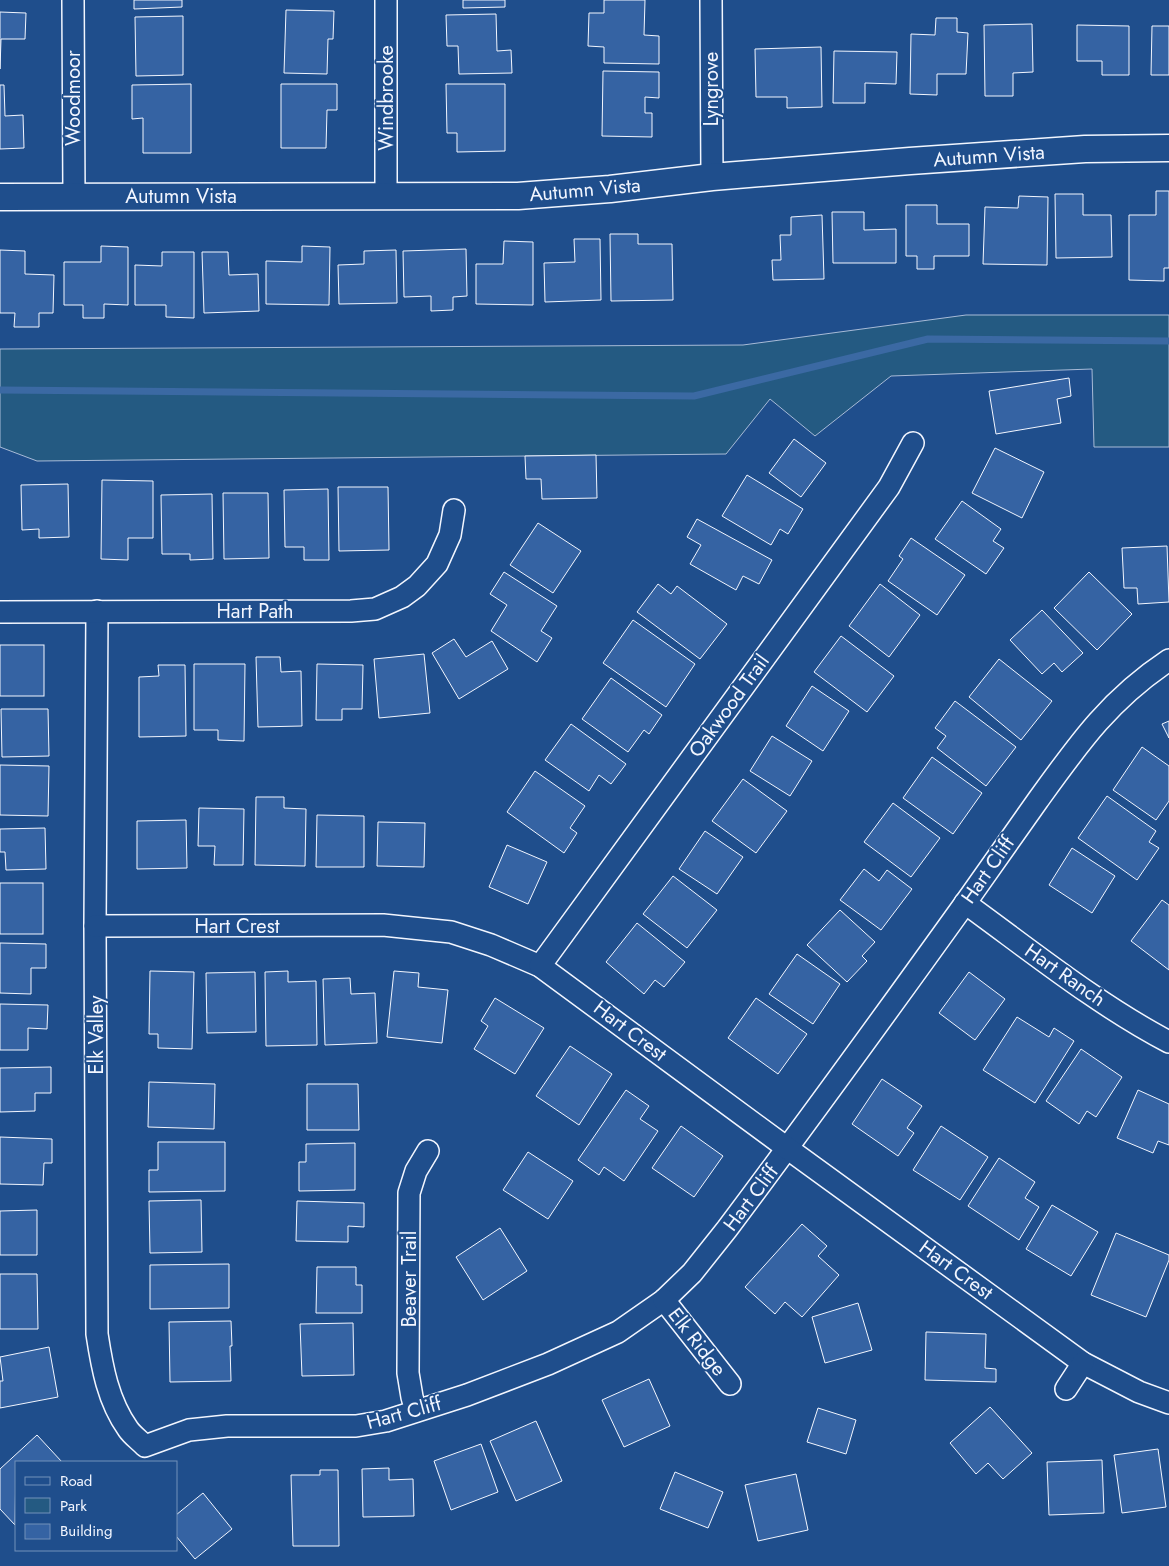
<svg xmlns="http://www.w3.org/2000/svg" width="1169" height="1566" font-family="Jost,sans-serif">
<rect width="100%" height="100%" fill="#1f4e8c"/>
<path fill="#245a82" stroke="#a8bbd7" d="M966,315H1169V447H1094L1092,369L891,376L815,436L770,399L726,454L37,461L0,447V349L743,345Z"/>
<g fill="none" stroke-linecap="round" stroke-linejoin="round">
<path stroke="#3b69a3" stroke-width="7" d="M0,390L694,396L928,339L1169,341"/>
</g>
<g fill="#3563a3" stroke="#f2f6ff">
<path d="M134,0H182V7L134,9Z"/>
<path d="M463,0H505V7L463,8Z"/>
<path d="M604,0H645L644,35L659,36V64L604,63V47L588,46L589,13H604Z"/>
<path d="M286,10L334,11L333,39H328L327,74L284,73Z"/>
<path d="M0,12L26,13L25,39H1L0,69Z"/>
<path d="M496,14L497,51L511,50L512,73L459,74L458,46H447L446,15Z"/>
<path d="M183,16V75L136,76L135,17Z"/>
<path d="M936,18H957V32L968,33L966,74H937V95L910,94L911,34L935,35Z"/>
<path d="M1032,24L1033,72L1013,73V96H985L984,25Z"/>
<path d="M1077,25L1129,26V75H1102V61H1077Z"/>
<path d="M1152,26H1169V75H1151Z"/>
<path d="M821,47L822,107L787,108V97H756L755,49Z"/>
<path d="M834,51L897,52L896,84L865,83V103H833Z"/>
<path d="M603,71L659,72V98L645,97V113H652V137L602,136Z"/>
<path d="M191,84V153H143V118L132,119V85Z"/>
<path d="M281,84H337V110H327L326,148H281Z"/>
<path d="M446,84H505V151L457,152V133H447Z"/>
<path d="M0,85H4L5,116L23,115L24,148L0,149Z"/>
<path d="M1156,191H1169V268H1164V281L1129,280V215H1156Z"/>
<path d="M1055,194H1083V215H1111L1112,257L1056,258Z"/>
<path d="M1019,196L1048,197L1047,265L983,264L985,207L1018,208Z"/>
<path d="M906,205H937V224H969V256H934V269H917V256H906Z"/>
<path d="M832,212H864V230L896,229V263H833Z"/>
<path d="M822,215L824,279L773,280L772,260H781L780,235H791V217Z"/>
<path d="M610,234H638V244H672L673,300L611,301Z"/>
<path d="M574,239H600L601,300L545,302L544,263L575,262Z"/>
<path d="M504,241L533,242V305L476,304V264H503Z"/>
<path d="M101,246L128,247V305L104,304V318H83V305H64V262H101Z"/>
<path d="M302,246L330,247L329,305L266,304V261L302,262Z"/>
<path d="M466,249L467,296L453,297V310L431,311V296L404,297L403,251Z"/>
<path d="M0,250L25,251V274L54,275L53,313H39V327H14L15,313H0Z"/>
<path d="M396,250L397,303L339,304L338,265L364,264V251Z"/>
<path d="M162,252H194V318L166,317V305H135V265L162,266Z"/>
<path d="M202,252H228L229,275L258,274L259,311L204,313Z"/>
<path d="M1069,378L1071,396L1057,399L1061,423L996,434L989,391Z"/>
<path d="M794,439L826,463L801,497L769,473Z"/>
<path d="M995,448L1044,472L1022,518L972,493Z"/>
<path d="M596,455L597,498L542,499L541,479H526L525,456Z"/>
<path d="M747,475L803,509L788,534L780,529L771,545L722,516Z"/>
<path d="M102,480L153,481V538H128V560L101,559Z"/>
<path d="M68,484L69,537L39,538V529L22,530L21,485Z"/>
<path d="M338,487H388L389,550L339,551Z"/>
<path d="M328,489L329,560H304V547H285L284,490Z"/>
<path d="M223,493H268L269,558L224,559Z"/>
<path d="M212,494L213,559L190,560V554H162L161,495Z"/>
<path d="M962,501L1001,529L993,541L1004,548L986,574L935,539Z"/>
<path d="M697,519L772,560L759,584L743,576L736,590L690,564L701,545L687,537Z"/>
<path d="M538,523L581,551L553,593L510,565Z"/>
<path d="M911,538L965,575L937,615L888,581L903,559L899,556Z"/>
<path d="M1167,546L1169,602L1138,604L1137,588H1124L1122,548Z"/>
<path d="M504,572L557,606L541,631L552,638L537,662L491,631L507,605L490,594Z"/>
<path d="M1089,572L1132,614L1097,650L1054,608Z"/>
<path d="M658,584L671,594L677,586L727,624L700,659L637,612Z"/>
<path d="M880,584L920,615L889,657L849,626Z"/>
<path d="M1042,610L1083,653L1062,672L1054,663L1042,674L1010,640Z"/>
<path d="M633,620L695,664L666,707L603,663Z"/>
<path d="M841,636L894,676L867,712L814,672Z"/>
<path d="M454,639L466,657L492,641L508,669L459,699L432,653Z"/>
<rect x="0" y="645" width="44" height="51"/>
<path d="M424,654L430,713L379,718L374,659Z"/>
<path d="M256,657H280L281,672L301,671L302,726L258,727Z"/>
<path d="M999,659L1052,701L1021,740L969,697Z"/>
<path d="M194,664H245L244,741L218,740V730H194Z"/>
<path d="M317,664L363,665L362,709H342V720H316Z"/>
<path d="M158,665H185L186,736L139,737V677L159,676Z"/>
<path d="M611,678L662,715L649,734L644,730L628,752L582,719Z"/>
<path d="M812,686L849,711L823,751L786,726Z"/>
<path d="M955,701L1016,747L986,786L937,748L946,736L935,728Z"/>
<path d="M1,709H48L49,756L2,757Z"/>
<path d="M1169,721V738L1162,724Z"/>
<path d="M571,724L626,764L611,784L599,775L589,791L545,760Z"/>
<path d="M772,736L812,761L790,796L750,771Z"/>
<path d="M1142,747L1169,766V801L1156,820L1113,790Z"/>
<path d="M932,757L982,793L953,834L903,798Z"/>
<path d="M0,765L49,766L48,816L0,815Z"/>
<path d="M535,771L585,806L570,828L577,833L564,853L507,812Z"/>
<path d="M743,779L787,811L756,853L712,821Z"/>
<path d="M1107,796L1156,831L1149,842L1159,848L1137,880L1078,838Z"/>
<path d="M256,797H284V808L306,809L305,866L255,865Z"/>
<path d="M893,803L940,838L911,877L864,842Z"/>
<path d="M199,808L244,809L243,865H214L215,846H198Z"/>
<path d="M317,815L364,816V867H316Z"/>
<path d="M186,820L187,868L137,869V821Z"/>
<path d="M378,822L425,823L424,867L377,866Z"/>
<path d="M45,828L46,869L6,870L5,852H0V829Z"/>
<path d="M705,831L743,857L717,894L679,869Z"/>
<path d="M507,845L547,862L528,904L489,887Z"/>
<path d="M1072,848L1115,876L1092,913L1049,885Z"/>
<path d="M864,869L879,881L887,870L912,889L881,930L840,900Z"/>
<path d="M673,876L717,910L687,948L643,914Z"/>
<rect x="0" y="883" width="43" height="51"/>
<path d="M1162,900L1169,905V970L1131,941Z"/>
<path d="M840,910L875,942L862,956L867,961L847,982L807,945Z"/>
<path d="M637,923L685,962L664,987L655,980L644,994L606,962Z"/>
<path d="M0,943L46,944V968H31V994L0,993Z"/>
<path d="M797,954L840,984L813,1024L769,994Z"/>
<path d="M150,971L194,972L192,1049L158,1048V1034H149Z"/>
<path d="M288,971V982L316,981L317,1045L266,1046L265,972Z"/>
<path d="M394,971L419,973L418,987L448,990L442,1043L387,1037Z"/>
<path d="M255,972L256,1032L207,1033L206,973Z"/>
<path d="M969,972L1005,999L975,1040L939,1013Z"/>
<path d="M350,978L351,994L375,993L377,1043L325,1045L323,979Z"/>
<path d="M495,998L544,1028L515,1074L474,1049L488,1026L481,1021Z"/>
<path d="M756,998L807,1034L778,1074L728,1038Z"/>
<path d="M0,1004L48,1005L47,1029L28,1028V1050H0Z"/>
<path d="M1017,1017L1049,1037L1054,1028L1074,1041L1035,1103L983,1070Z"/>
<path d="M570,1046L612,1074L579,1125L536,1096Z"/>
<path d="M1081,1049L1122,1077L1096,1117L1087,1111L1079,1124L1046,1101Z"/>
<path d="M51,1067V1093H35V1111L0,1112V1068Z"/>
<path d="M882,1079L922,1106L907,1128L914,1133L898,1156L852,1124Z"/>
<path d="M149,1082L215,1084L214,1129L148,1127Z"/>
<path d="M307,1084H358L359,1130H307Z"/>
<path d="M626,1090L649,1106L640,1119L658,1131L624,1181L604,1167L599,1175L578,1160Z"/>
<path d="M1138,1090L1169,1104V1145L1158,1141L1153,1153L1117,1138Z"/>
<path d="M681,1126L723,1156L694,1197L652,1168Z"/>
<path d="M941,1126L988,1157L960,1200L913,1170Z"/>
<path d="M0,1137L52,1139V1163H44L43,1185L0,1184Z"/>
<path d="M158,1142H225V1191L149,1192V1170H158Z"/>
<path d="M355,1143V1190L299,1191V1162H306V1144Z"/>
<path d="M528,1152L573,1181L548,1219L503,1190Z"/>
<path d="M999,1158L1035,1182L1025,1198L1039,1207L1019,1240L968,1206Z"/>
<path d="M201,1200L202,1252L150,1253L149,1201Z"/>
<path d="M297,1201L364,1203V1227L348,1226V1242L296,1241Z"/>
<path d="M1052,1205L1098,1232L1071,1276L1026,1249Z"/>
<path d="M37,1210V1255H0V1211Z"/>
<path d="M802,1224L827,1246L818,1256L839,1275L802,1317L785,1302L775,1314L745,1287Z"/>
<path d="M500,1228L527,1271L483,1300L456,1257Z"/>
<path d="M1116,1233L1169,1255V1260L1146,1317L1091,1295Z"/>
<path d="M229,1264V1308L150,1309V1265Z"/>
<path d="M317,1267H356V1285H362V1313H316Z"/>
<path d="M0,1274H37L38,1329H0Z"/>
<path d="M858,1303L872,1350L825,1363L812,1317Z"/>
<path d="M231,1321L232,1346H230L231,1381L170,1382L169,1322Z"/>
<path d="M353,1323L354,1375L302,1376L300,1324Z"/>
<path d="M926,1332L986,1334L985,1368L996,1369V1382L925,1380Z"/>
<path d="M49,1347L58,1397L0,1408V1381H3L0,1357Z"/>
<path d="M649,1379L670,1426L624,1447L602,1400Z"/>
<path d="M990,1407L1032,1453L1003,1479L988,1463L976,1474L950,1443Z"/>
<path d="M818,1408L856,1420L846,1454L807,1442Z"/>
<path d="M536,1421L562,1481L516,1501L490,1441Z"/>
<path d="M37,1435L62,1462H16L15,1525L0,1509V1469Z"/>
<path d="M481,1444L498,1492L451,1510L434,1461Z"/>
<path d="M1158,1449L1166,1507L1122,1513L1114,1455Z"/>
<path d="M1102,1460L1104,1513L1049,1515L1047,1462Z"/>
<path d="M389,1468V1480L413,1479L414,1516L363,1517L362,1469Z"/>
<path d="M320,1470H338L339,1546H293L291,1475H320Z"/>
<path d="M675,1472L723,1492L708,1528L660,1509Z"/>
<path d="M796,1474L808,1530L758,1541L745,1485Z"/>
<path d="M203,1493L232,1529L195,1559L176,1536V1515Z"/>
</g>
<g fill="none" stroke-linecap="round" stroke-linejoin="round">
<defs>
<g id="minor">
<path d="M73,0L74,197"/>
<path d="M386,0V195"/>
<path d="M711,0L712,177"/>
<path d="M97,611L95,926L97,1334C102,1367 108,1401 128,1429C132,1435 139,1440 145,1446L189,1430L227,1426H356L386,1421L467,1395L548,1364L618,1332L664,1300L692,1273L727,1229C808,1121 887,1012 966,902C990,868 1014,834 1038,800C1079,743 1110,699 1169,660"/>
<path d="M0,612L351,611L375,609L402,597L417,586L437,564L450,535L454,510"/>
<path d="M965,903C1030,950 1098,1005 1169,1042"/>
<path d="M95,926L383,925L451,932L491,945L540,966L787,1148L1083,1363L1139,1392L1169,1403"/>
<path d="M540,966L889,487L913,443"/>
<path d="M664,1300L730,1384"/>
<path d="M1066,1389L1083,1363"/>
<path d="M416,1411L412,1397L408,1373L409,1193L416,1171L428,1151"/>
</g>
<path id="tertiary" d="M0,197L518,196L610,189L712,177L910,161L1085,149L1169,148"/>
</defs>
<use href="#minor" stroke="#f2f6ff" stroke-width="24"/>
<use href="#tertiary" stroke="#f2f6ff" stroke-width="29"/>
<use href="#minor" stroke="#1f4e8c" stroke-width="21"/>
<use href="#tertiary" stroke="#1f4e8c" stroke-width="26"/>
</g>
<g text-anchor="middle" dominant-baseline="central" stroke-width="4" stroke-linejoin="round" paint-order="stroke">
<g font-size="20" fill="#f2f6ff" stroke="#1f4e8c">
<text transform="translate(711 89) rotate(-90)">Lyngrove</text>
<text transform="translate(73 98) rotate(-90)">Woodmoor</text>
<text transform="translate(386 98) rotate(-90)">Windbrooke</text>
<text transform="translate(989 156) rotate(-4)">Autumn Vista</text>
<text transform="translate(585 190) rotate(-5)">Autumn Vista</text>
<text x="181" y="196">Autumn Vista</text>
<text x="255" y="611">Hart Path</text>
<text transform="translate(729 706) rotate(-54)">Oakwood Trail</text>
<text transform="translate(988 870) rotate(-55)">Hart Cliff</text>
<text x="237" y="926">Hart Crest</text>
<text transform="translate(1065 975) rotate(35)">Hart Ranch</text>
<text transform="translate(630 1031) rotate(37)">Hart Crest</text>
<text transform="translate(96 1035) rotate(-90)">Elk Valley</text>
<text transform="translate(751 1198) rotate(-53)">Hart Cliff</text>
<text transform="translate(956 1270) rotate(36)">Hart Crest</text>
<text transform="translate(409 1279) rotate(-90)">Beaver Trail</text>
<text transform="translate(697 1342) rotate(52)">Elk Ridge</text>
<text transform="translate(404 1413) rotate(-15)">Hart Cliff</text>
</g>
</g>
<rect x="15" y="1461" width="162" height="90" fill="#1f4e8c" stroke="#7391ba"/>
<rect x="25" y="1477" width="25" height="8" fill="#1f4e8c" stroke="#7391ba"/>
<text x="60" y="1486" font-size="15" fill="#f2f6ff">Road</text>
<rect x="25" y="1498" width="25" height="15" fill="#245a82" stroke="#7391ba"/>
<text x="60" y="1511" font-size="15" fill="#f2f6ff">Park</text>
<rect x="25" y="1524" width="25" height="15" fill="#3563a3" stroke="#7391ba"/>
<text x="60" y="1536" font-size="15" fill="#f2f6ff">Building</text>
</svg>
